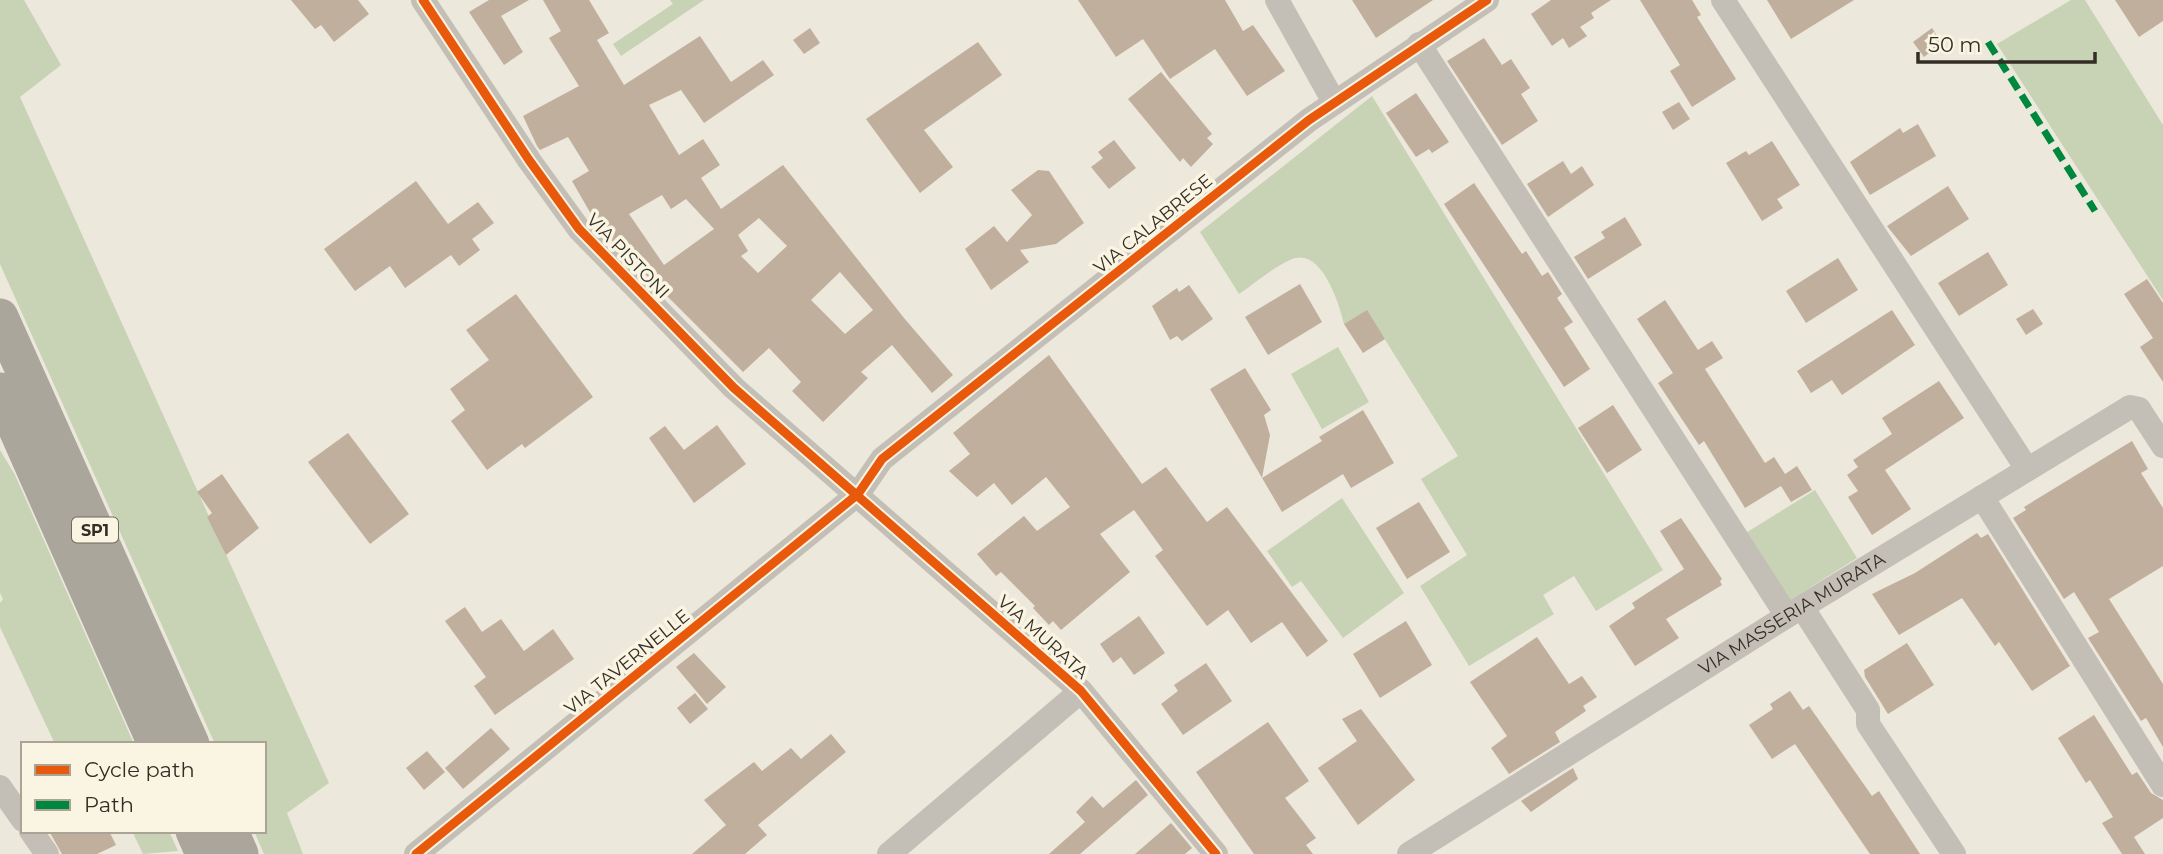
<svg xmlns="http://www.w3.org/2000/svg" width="2163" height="854" font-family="Montserrat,sans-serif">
<rect width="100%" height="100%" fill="#ece8dc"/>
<g fill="#c8d3b5">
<path d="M0,0H24L61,65L20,97L329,783L287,813L303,854H264L254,831H264V744H215L0,264Z"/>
<path d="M670,0H704L621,56L613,44L673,4Z"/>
<path d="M2071,0H2085L2163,125V300L1997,44Z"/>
<path d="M1372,96L1663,570L1596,611L1574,576L1543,595L1554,614L1469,666L1420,586L1467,555L1421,479L1458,456L1367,311L1344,324C1339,303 1321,245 1290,260C1272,268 1255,283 1239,294L1200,232Z"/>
<path d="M1338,347L1369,402L1322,429L1291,374Z"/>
<path d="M0,450L15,475L134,744H55L0,627V603L3,599L0,593Z"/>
<path d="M1815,490L1857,558L1787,602L1744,534Z"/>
<path d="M1342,498L1404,593L1343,638L1301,581L1292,587L1267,551Z"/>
<path d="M132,831H169L178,851L143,854Z"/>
</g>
<g fill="#c1af9d" fill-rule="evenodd">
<path d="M291,0H358L369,14L334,42L321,25L315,29Z"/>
<path d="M489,0H529L501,16L523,52L504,65L469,12Z"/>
<path d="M543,0H589L609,33L597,40L624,85L700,36L731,82L763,60L774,75L704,123L681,90L649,105L679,155L703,139L720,165L701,178L721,209L783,165L904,318L953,375L932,393L892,345L861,372L868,378L823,422L792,391L801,382L769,348L743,372L599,228L572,181L589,171L568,137L540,150L537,146L523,116L579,86L549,38L561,31ZM662,195L671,209L686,199L714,229L664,265L629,214ZM759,218L787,246L758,273L741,256L748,251L738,235ZM840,272L873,310L845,334L811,300Z"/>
<path d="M1078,0H1225L1243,31L1253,25L1285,71L1247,96L1215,49L1170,79L1143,39L1116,57Z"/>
<path d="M1352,0H1433L1376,38Z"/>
<path d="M1551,0H1611L1591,13L1594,18L1580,27L1587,36L1569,48L1563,38L1552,46L1531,14Z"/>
<path d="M1640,0H1692L1701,15L1697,17L1736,79L1692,107L1670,71L1680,65Z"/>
<path d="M1767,0H1854L1791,39Z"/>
<path d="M2115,0H2163V21L2139,37Z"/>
<path d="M810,28L820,43L804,54L793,40Z"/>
<path d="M1932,28L1942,43L1924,57L1913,42Z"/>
<path d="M1484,38L1502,65L1511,59L1530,88L1521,94L1538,121L1502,145L1447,61Z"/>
<path d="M978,42L1002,75L924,130L953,167L920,193L866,119Z"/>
<path d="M1161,72L1212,134L1207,138L1213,144L1191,167L1183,158L1180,162L1128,99Z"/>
<path d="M1416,93L1449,142L1432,153L1429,149L1416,157L1386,113Z"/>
<path d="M1679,102L1690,119L1673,130L1662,112Z"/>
<path d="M1918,124L1936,156L1870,195L1850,162L1900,128L1903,133Z"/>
<path d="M1114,140L1136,168L1109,189L1091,167L1103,158L1098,152Z"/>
<path d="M1772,141L1800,185L1777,199L1783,208L1762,221L1726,163L1746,151L1749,155Z"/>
<path d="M1563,161L1571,174L1582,166L1594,185L1548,217L1527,184Z"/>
<path d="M1038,170L1049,171L1084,223L1056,244L1020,250L1029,262L991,290L965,249L994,226L1007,242L1032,215L1011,190Z"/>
<path d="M416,181L448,224L478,202L494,223L472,239L480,250L459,266L451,255L405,288L390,266L355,291L324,249Z"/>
<path d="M1474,183L1522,254L1526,251L1542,276L1548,272L1562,294L1557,298L1573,322L1564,328L1590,369L1564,387L1444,204Z"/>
<path d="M1948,186L1969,219L1911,256L1887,226Z"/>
<path d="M1625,217L1642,245L1588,279L1574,257L1605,238L1601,232Z"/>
<path d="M1988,252L2008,285L1959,316L1938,283Z"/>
<path d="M1838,258L1858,290L1806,323L1786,291Z"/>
<path d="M2147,279L2163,303V382L2140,347L2153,338L2124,294Z"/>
<path d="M1300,284L1322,322L1268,355L1245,317Z"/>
<path d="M1189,285L1213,319L1182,341L1177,336L1170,340L1152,306L1177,288L1179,292Z"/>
<path d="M516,294L593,397L525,448L522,444L487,470L451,421L465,410L450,389L489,360L466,330Z"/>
<path d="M1665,300L1698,350L1712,341L1723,358L1705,369L1765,463L1774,457L1785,474L1797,466L1812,490L1791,502L1781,486L1745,508L1704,441L1699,445L1658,383L1673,373L1637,319Z"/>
<path d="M2033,309L2043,324L2026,335L2016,319Z"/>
<path d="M1367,310L1385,339L1363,353L1344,324Z"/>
<path d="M1892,310L1915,345L1842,395L1832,380L1811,393L1797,371Z"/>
<path d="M1049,355L1142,484L1166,467L1207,522L1227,507L1328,641L1307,657L1282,622L1251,643L1228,610L1207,626L1155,556L1163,550L1134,510L1100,534L1130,572L1061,630L1053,621L1049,625L1033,608L1035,606L1001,572L996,576L977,554L1024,516L1037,531L1070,507L1046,477L1012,505L994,483L977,497L949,471L970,454L953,433Z"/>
<path d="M1245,368L1271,410L1264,415L1270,435L1262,478L1322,441L1319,437L1363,410L1394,463L1351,488L1343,474L1282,512L1210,389Z"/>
<path d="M1939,381L1964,418L1885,470L1911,509L1872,535L1848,497L1858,491L1847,475L1858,467L1853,460L1892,434L1882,418Z"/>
<path d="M1613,405L1642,450L1607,473L1578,428Z"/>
<path d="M717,425L746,464L694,503L649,438L665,426L684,450Z"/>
<path d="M348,433L409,514L370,544L308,462Z"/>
<path d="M2132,441L2148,469L2141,473L2163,508V566L2109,599L2163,684V747L2146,718L2141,721L2088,638L2099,632L2074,592L2064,599L2013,518L2026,510L2024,507Z"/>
<path d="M222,474L259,528L226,555L207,517L212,513L197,492Z"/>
<path d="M1419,502L1450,552L1407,579L1376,528Z"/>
<path d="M1681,518L1722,579L1720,581L1722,585L1666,619L1679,638L1635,666L1609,626L1635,608L1632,603L1684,569L1660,531Z"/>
<path d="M1977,533L1981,538L1988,534L2070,666L2032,691L1999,642L1995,646L1962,598L1899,635L1872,594L1915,573Z"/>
<path d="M465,607L482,632L501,619L524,651L553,629L574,659L495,715L474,686L486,677L445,621Z"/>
<path d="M1139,616L1165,653L1134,675L1121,657L1113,663L1100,644Z"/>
<path d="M1406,621L1432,665L1380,698L1353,654Z"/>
<path d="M1537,637L1569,684L1582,676L1597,697L1583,706L1586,711L1555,732L1560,742L1509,774L1491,748L1507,736L1470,682Z"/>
<path d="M1907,643L1934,685L1888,714L1865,677L1864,670Z"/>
<path d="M694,653L726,687L707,704L676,667Z"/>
<path d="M1206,663L1232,701L1183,735L1161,704L1178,691L1174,685Z"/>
<path d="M1790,691L1803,710L1809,706L1872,796L1879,791L1920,854H1870L1795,744L1772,759L1749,725L1773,709L1770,704Z"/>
<path d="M695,693L708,709L690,724L677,708Z"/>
<path d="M1361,709L1415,780L1358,825L1318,768L1357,741L1342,719Z"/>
<path d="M2094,715L2132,775L2137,772L2151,793L2163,800V818L2134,837L2145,854H2122L2102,823L2113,817L2090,780L2086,783L2058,738Z"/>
<path d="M1268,722L1309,781L1285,798L1316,838L1306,845L1313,854H1254L1196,772Z"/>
<path d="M491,728L510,749L463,789L445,768Z"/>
<path d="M831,734L846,752L758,825L767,835L745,854H692L726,825L704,800L754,762L762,771L791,748L801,759Z"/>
<path d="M427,751L445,772L424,790L406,768Z"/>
<path d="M1573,768L1578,779L1531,812L1521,801Z"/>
<path d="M1136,780L1148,795L1080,854H1049L1085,822L1076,812L1092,796L1103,808Z"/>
<path d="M1171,823L1192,848L1185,854H1135Z"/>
<path d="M49,831H109L116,845L97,854H62Z"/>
</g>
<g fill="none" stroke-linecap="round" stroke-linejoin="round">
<g stroke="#c4bfb6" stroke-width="24">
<path d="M423,0L529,160L579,229L734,388L1081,691L1216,854"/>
<path d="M1277,0L1334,102"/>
<path d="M1723,0L2027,469"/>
<path d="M1419,44L1787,616"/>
<path d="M1982,497L2163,785"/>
<path d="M1802,607L1868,710V724L1954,854"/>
<path d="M0,787L23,820"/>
<path d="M31,831L47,854"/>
<path d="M416,854L858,494L882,459L1309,120L1487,0"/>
<path d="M889,854L1081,691"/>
<path id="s1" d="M1409,854L1787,616L2130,407L2139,409L2163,446"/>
</g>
<g stroke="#aaa69c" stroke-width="37">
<path d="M0,317L191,744"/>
<path d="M0,391L156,744"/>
<path d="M194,831L204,854"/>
<path d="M230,831L240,854"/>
</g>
<path stroke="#00873e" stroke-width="7" stroke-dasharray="14 7" stroke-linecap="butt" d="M1988,42L2095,211"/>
<defs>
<g id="cycleway">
<path d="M423,0L529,160L579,229L734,388L1081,691L1216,854"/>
<path d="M416,854L858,494L882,459L1309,120L1487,0"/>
</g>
</defs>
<use href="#cycleway" stroke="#faf4e2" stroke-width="13"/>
<use href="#cycleway" stroke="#e8590c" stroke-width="9"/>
</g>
<g text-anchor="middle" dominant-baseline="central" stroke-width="7" stroke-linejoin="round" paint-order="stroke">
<rect fill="#faf4e2" stroke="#6f695e" stroke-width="2" x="72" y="517.5" width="46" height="25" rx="5"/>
<g font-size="16" font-weight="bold" fill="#342d25">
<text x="95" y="530">SP1</text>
</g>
<g font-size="18" fill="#342d25" stroke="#faf4e2">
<text transform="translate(1153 224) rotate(-39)">VIA CALABRESE</text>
<text transform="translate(628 256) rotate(46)">VIA PISTONI</text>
<text stroke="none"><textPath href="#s1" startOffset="452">VIA MASSERIA MURATA</textPath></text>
<text transform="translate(1043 637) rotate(42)">VIA MURATA</text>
<text transform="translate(627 662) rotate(-39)">VIA TAVERNELLE</text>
</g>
</g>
<rect x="21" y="742" width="245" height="91" fill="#faf4e2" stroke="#aba496" stroke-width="2"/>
<rect x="35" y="765" width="35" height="10" fill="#e8590c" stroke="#aba496" stroke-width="2"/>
<text x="84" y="777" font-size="21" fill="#342d25">Cycle path</text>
<rect x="35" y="800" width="35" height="10" fill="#00873e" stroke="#aba496" stroke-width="2"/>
<text x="84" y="812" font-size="21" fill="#342d25">Path</text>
<path d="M1918 52v10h177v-10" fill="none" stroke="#342d25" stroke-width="3.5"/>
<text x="1928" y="52" font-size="21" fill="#342d25" stroke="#faf4e2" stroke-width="5" paint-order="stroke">50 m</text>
</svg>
